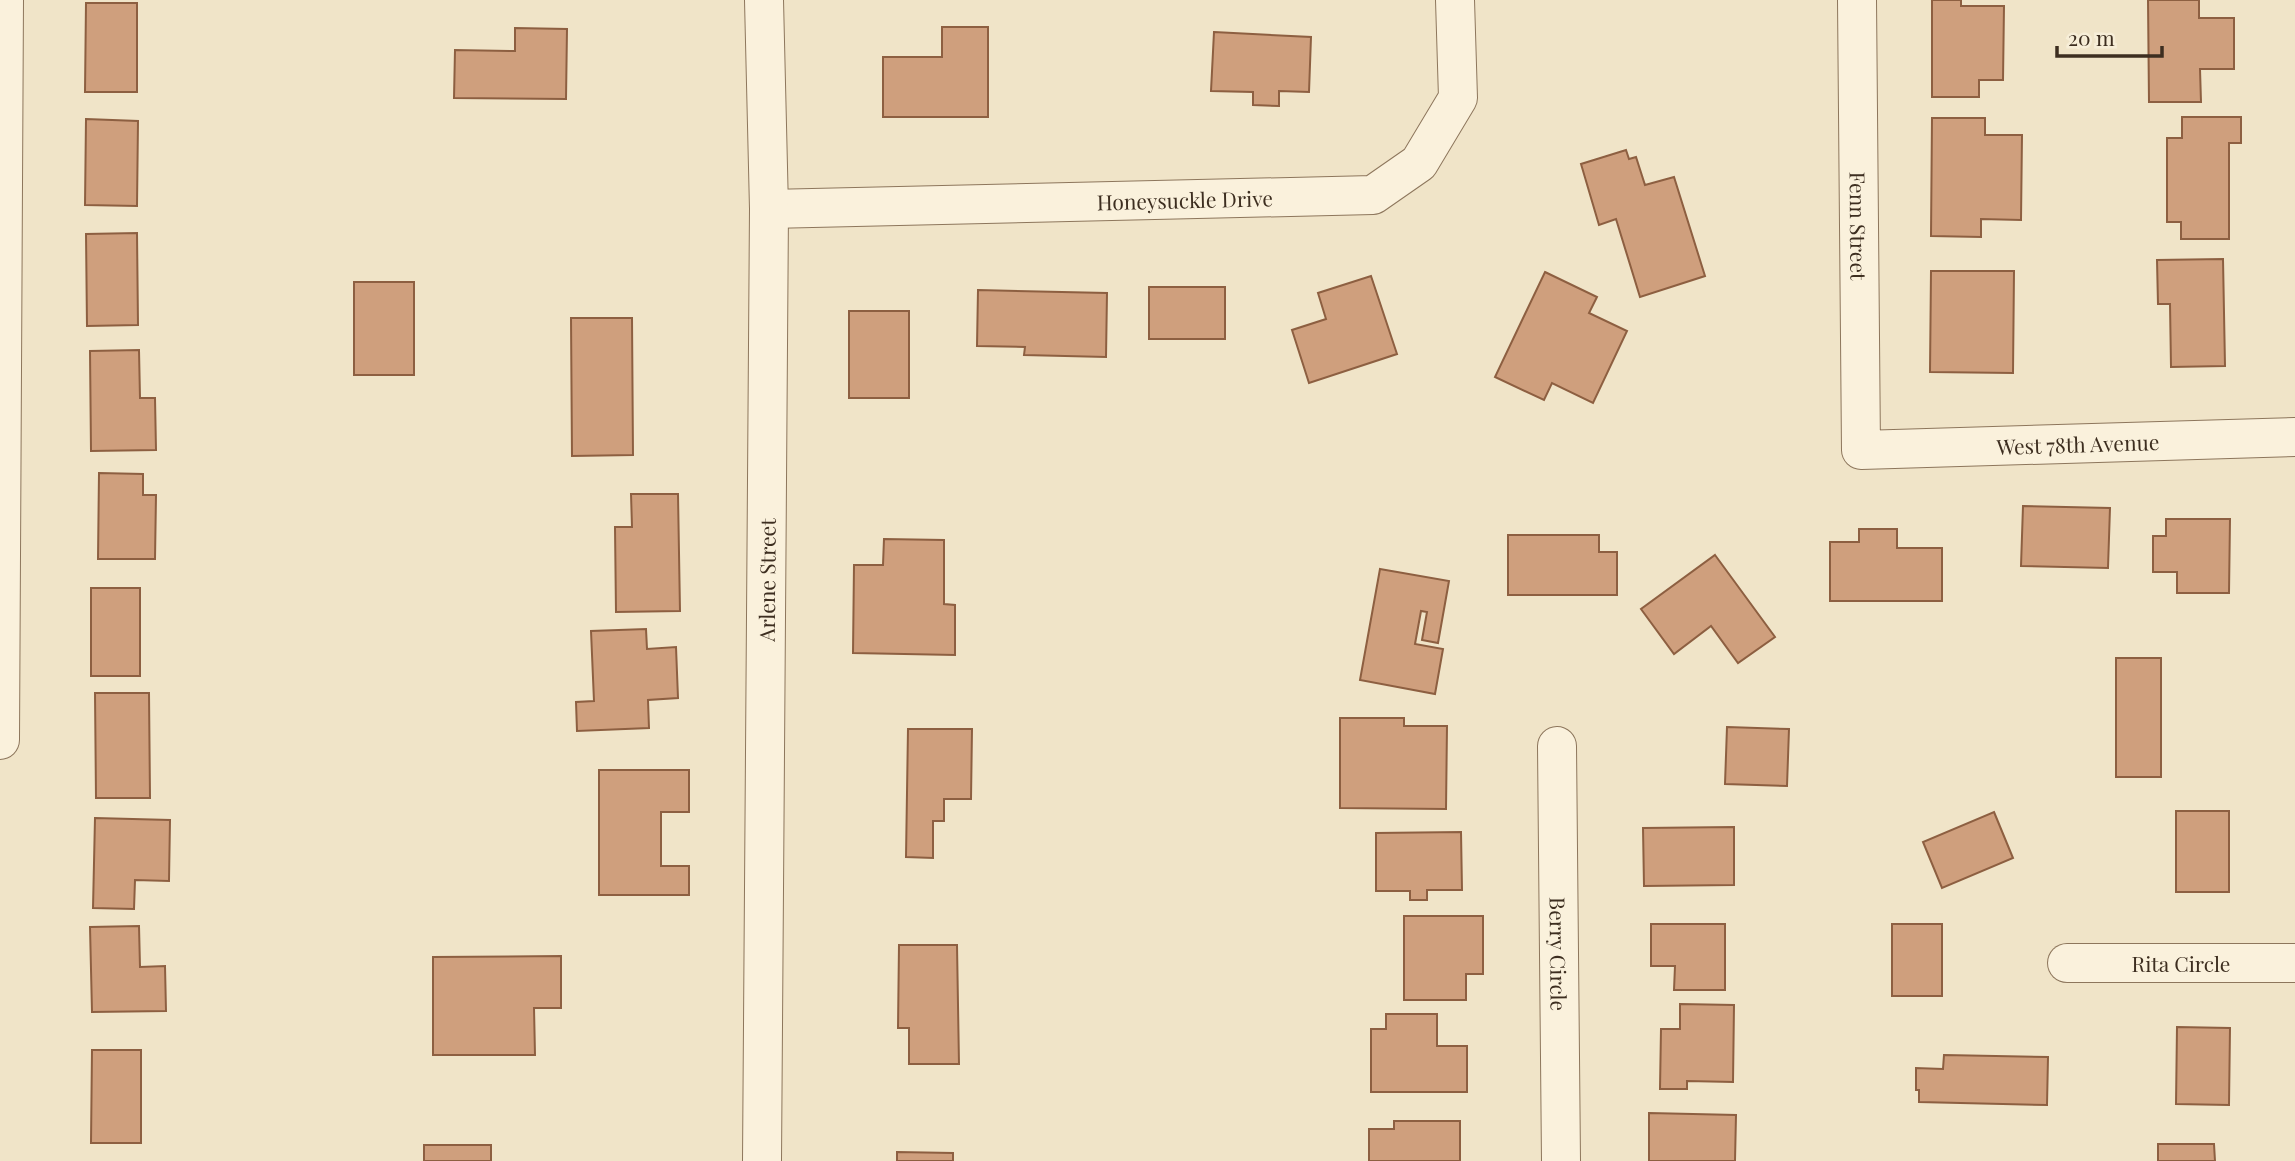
<svg xmlns="http://www.w3.org/2000/svg" width="2295" height="1161" font-family="'Playfair Display',serif">
<rect width="100%" height="100%" fill="#f0e4c8"/>
<g fill="#cf9f7d" stroke="#8d5f41" stroke-width="2">
<path d="M1932,0H1961V6H2004L2003,80H1979V97H1932Z"/>
<path d="M2148,0H2199V18H2234V69H2200L2201,102H2149Z"/>
<path d="M86,3H137V92H85Z"/>
<path d="M942,27H988V117H883V57H942Z"/>
<path d="M515,28L567,29L566,99L454,98L455,50L515,51Z"/>
<path d="M1214,32L1311,37L1309,92L1279,91V106L1253,105V92L1211,91Z"/>
<path d="M2182,117H2241V143H2229V239H2181V222H2167V138H2182Z"/>
<path d="M1932,118H1985V135H2022L2021,220L1981,219V237L1931,236Z"/>
<path d="M86,119L138,121L137,206L85,205Z"/>
<path d="M1626,150L1629,159L1636,157L1645,185L1674,177L1705,276L1640,297L1616,219L1599,225L1581,164Z"/>
<path d="M137,233L138,325L87,326L86,234Z"/>
<path d="M2223,259L2225,366L2171,367L2170,304H2158L2157,260Z"/>
<path d="M1931,271H2014L2013,373L1930,372Z"/>
<path d="M1545,272L1597,297L1589,313L1627,331L1593,403L1552,383L1544,400L1495,377Z"/>
<path d="M1371,276L1397,354L1309,383L1292,330L1326,319L1318,293Z"/>
<rect x="354" y="282" width="60" height="93"/>
<rect x="1149" y="287" width="76" height="52"/>
<path d="M978,290L1107,293L1106,357L1024,355L1025,347L977,346Z"/>
<rect x="849" y="311" width="60" height="87"/>
<path d="M571,318H632L633,455L572,456Z"/>
<path d="M139,350L140,398H155L156,450L91,451L90,351Z"/>
<path d="M99,473L143,474V495H156L155,559H98Z"/>
<path d="M631,494H678L680,611L616,612L615,527H632Z"/>
<path d="M2023,506L2110,508L2108,568L2021,566Z"/>
<path d="M2166,519H2230L2229,593H2177V572H2153V536H2166Z"/>
<path d="M1859,529H1897V548H1942V601H1830V542H1859Z"/>
<path d="M1508,535H1599V552H1617V595H1508Z"/>
<path d="M884,539L944,540V604L955,605V655L853,653L854,565H883Z"/>
<path d="M1715,555L1775,637L1738,663L1711,626L1674,654L1641,609Z"/>
<path d="M1380,569L1449,581L1438,643L1422,640L1427,612L1421,611L1415,644L1443,649L1435,694L1360,680Z"/>
<rect x="91" y="588" width="49" height="88"/>
<path d="M646,629L647,649L676,647L678,698L648,700L649,728L577,731L576,702L594,701L591,631Z"/>
<rect x="2116" y="658" width="45" height="119"/>
<path d="M95,693H149L150,798H96Z"/>
<path d="M1340,718H1404V726H1447L1446,809L1340,808Z"/>
<path d="M1727,727L1789,729L1787,786L1725,784Z"/>
<path d="M908,729H972L971,799H944V821H933V858L906,857Z"/>
<path d="M599,770H689V812H661V866H689V895H599Z"/>
<rect x="2176" y="811" width="53" height="81"/>
<path d="M1994,812L2013,858L1942,888L1923,842Z"/>
<path d="M95,818L170,820L169,881L135,880L134,909L93,908Z"/>
<path d="M1734,827V885L1644,886L1643,828Z"/>
<path d="M1461,832L1462,890H1427V900H1410V891H1376V833Z"/>
<path d="M1404,916H1483V974H1466V1000H1404Z"/>
<path d="M1651,924H1725V990H1674L1675,966H1651Z"/>
<rect x="1892" y="924" width="50" height="72"/>
<path d="M139,926L140,967L165,966L166,1011L92,1012L90,927Z"/>
<path d="M899,945H957L959,1064H909V1028H898Z"/>
<path d="M561,956V1008H534L535,1055H433V957Z"/>
<path d="M1680,1004L1734,1005L1733,1082L1687,1081V1089H1660L1661,1029H1680Z"/>
<path d="M1386,1014H1437V1046H1467V1092H1371V1029H1386Z"/>
<path d="M2177,1027L2230,1028L2229,1105L2176,1104Z"/>
<path d="M92,1050H141V1143H91Z"/>
<path d="M1944,1055L2048,1057L2047,1105L1919,1102V1090H1916V1068L1943,1069Z"/>
<path d="M1649,1113L1736,1115L1735,1161H1649Z"/>
<path d="M1394,1121H1460V1161H1369V1129H1394Z"/>
<path d="M2158,1144H2214L2215,1161H2158Z"/>
<rect x="424" y="1145" width="67" height="16"/>
<path d="M897,1152L953,1153V1161H897Z"/>
</g>
<g fill="none" stroke-linecap="round" stroke-linejoin="round">
<defs>
<g id="minor">
<path id="s1" d="M1857,0L1861,450L2295,437"/>
<path id="s2" d="M769,209L1373,195L1419,163L1458,98L1455,0"/>
<path d="M0,740L4,0"/>
<path id="s3" d="M1557,746L1561,1161"/>
<path id="s4" d="M2067,963H2295"/>
<path id="s5" d="M762,1161L769,209L764,0"/>
</g>
</defs>
<use href="#minor" stroke="#8d765c" stroke-width="40"/>
<use href="#minor" stroke="#faf1dc" stroke-width="38"/>
</g>
<g text-anchor="middle" dominant-baseline="central" stroke-width="6" stroke-linejoin="round" paint-order="stroke">
<g font-size="21" fill="#3d2e20" stroke="#f7eed8">
<text stroke="none"><textPath href="#s2" startOffset="416">Honeysuckle Drive</textPath></text>
<text stroke="none"><textPath href="#s1" startOffset="226">Fenn Street</textPath></text>
<text stroke="none"><textPath href="#s1" startOffset="667">West 78th Avenue</textPath></text>
<text stroke="none"><textPath href="#s5" startOffset="581">Arlene Street</textPath></text>
<text stroke="none"><textPath href="#s3" startOffset="208">Berry Circle</textPath></text>
<text stroke="none"><textPath href="#s4" startOffset="114">Rita Circle</textPath></text>
</g>
</g>
<path d="M2057 46v10h105v-10" fill="none" stroke="#3d2e20" stroke-width="3.5"/>
<text x="2068" y="46" font-size="21" fill="#3d2e20" stroke="#f7eed8" stroke-width="5" paint-order="stroke">20 m</text>
</svg>
